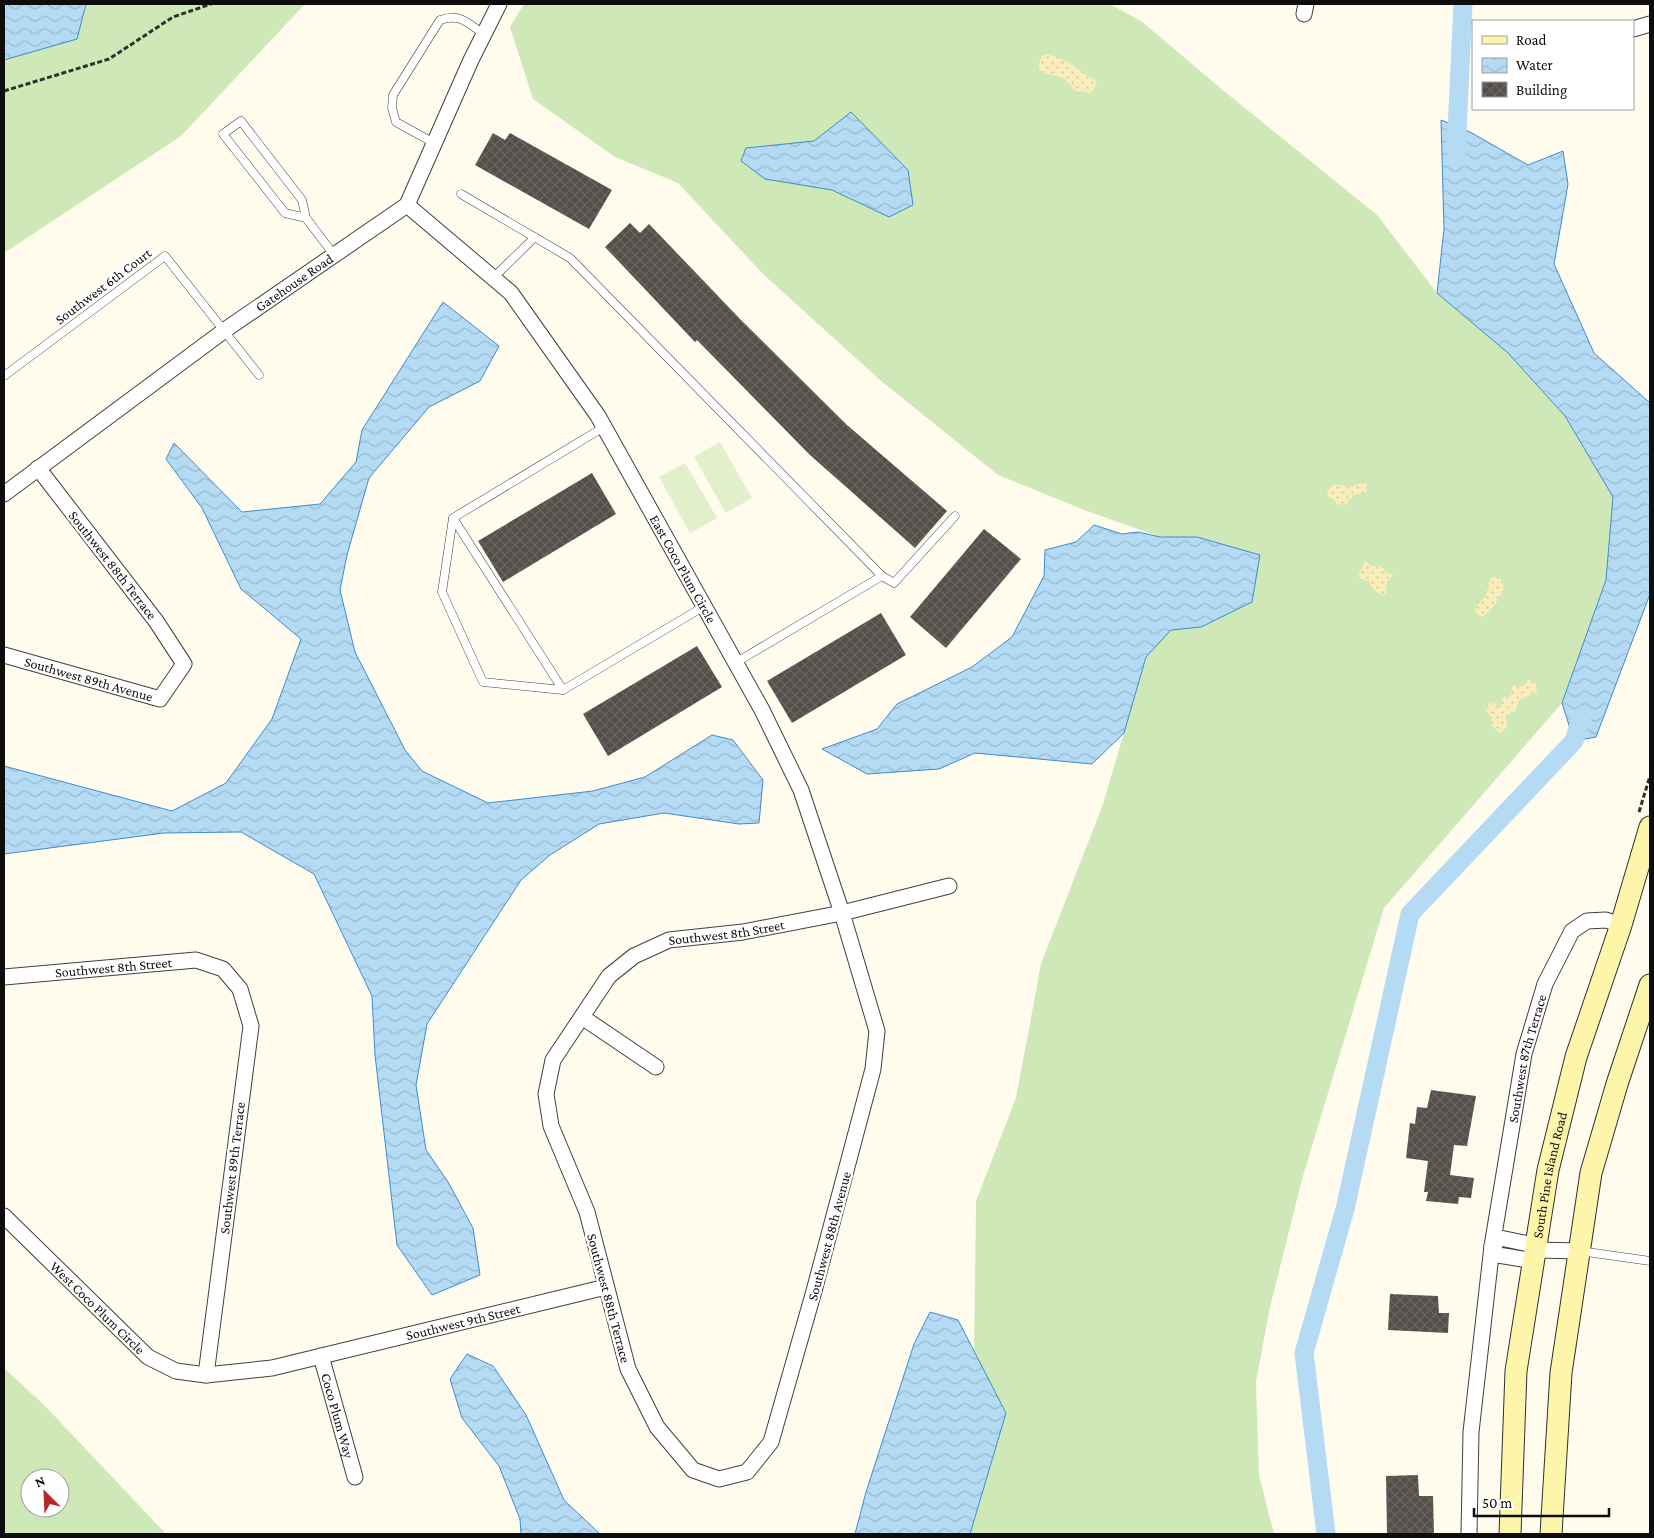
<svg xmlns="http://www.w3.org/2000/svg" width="1654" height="1538" font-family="'Crimson Pro',serif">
<defs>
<pattern id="sand-dots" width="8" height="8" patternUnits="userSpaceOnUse" patternTransform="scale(1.25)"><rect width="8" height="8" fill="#f9edbb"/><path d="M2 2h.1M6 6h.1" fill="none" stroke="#d4caa0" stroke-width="1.8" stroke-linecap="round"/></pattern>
<pattern id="water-waves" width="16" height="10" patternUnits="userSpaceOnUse" patternTransform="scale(1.25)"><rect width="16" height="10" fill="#b4daf4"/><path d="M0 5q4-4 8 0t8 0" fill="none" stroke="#9abad0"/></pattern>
<pattern id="building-cross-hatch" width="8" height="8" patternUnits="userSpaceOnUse" patternTransform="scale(1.25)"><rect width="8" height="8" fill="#554f4a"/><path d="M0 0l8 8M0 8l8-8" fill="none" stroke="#686460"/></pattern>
</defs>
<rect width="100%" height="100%" fill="#fffcee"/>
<g fill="#cfe8b8" fill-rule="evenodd">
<path d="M4,4H305L181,136L4,253Z"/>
<path d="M524,4H1110L1141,21L1224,91L1377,215L1437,293L1508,353L1565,416L1613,497L1606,580L1562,703L1384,908L1302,1179L1270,1307L1256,1382L1259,1475L1274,1534H970L1006,1413L974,1353L976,1201L1016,1098L1041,964L1103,804L1146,657L1171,629L1201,627L1197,537H1160L1087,511L998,475L880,380L763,274L678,183L615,157L533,99L510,27Z"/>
<path d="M4,1368L45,1406L166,1534H4ZM30,1478H60V1508H30Z"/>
</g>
<g fill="url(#sand-dots)">
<path d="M1043,55C1060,53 1082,73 1096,81L1097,84L1091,93L1075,91L1065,79L1044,73L1039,69V63Z"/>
<path d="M1362,482L1368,485L1367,492L1354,495L1345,505L1337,504L1333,499L1327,497L1328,490L1334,484L1351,487Z"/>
<path d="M1365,561L1371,566H1381L1386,572L1393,575L1387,582L1386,593L1383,595L1375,591L1368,581L1358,577Z"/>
<path d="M1497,576L1501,579L1504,588C1500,597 1490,615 1481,617L1475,611V608L1486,595L1490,579Z"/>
<path d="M1529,680L1536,684L1537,692L1519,700L1515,712L1507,714L1505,717L1508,726L1500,733L1492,726V718L1486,710L1489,703L1493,701L1498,707H1501L1502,698L1511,695L1512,686H1523Z"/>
</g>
<g fill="#e1efca">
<path d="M720,442L752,498L726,513L694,457Z"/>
<path d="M685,463L717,518L690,533L659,477Z"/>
</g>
<g fill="url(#water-waves)" stroke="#3d8dca">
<path d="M4,4H86L77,39L4,60Z"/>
<path d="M851,112L908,170L913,205L889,217L832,190L765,179L741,161L746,148L814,141Z"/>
<path d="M1441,120L1470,132L1528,165L1563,151L1568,184L1554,264L1594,353L1650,403V594L1596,737L1574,741L1562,703L1606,580L1613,497L1565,416L1508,353L1437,293L1444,229Z"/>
<path d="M443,302L499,346L480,381L429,407L369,478L347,555L340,590L355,652L405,750L422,771L488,803L593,791L645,777L712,735L733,740L763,780L759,823L739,824L664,813L599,824L550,855L521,880L427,1024L416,1085L426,1150L448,1182L473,1228L480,1275L432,1295L397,1245L375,1055L372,996L314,874L241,832L164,833L4,854V766L172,811L226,783L272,719L301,639L241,589L202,508L166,459L174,443L242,512L320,504L356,462L362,430Z"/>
<path d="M1094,525L1122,534L1138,532L1160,537H1197L1260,555L1252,602L1201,627L1171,630L1146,657L1124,733L1092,764L975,753L939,769L867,774L822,749L877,729L897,704L972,667L1012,637L1044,576L1045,550L1076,542Z"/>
<path d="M930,1312L958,1320L1006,1413L970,1534H855L866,1492L914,1344Z"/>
<path d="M467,1354L493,1366L526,1415L564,1500L600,1534H521L520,1519L499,1466L462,1418L450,1379Z"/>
</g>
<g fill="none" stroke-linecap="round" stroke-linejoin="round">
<g stroke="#b4daf4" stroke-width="19">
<path d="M1456,152L1463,4"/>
<path d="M1326,1534L1304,1353L1345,1209L1410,914L1574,741L1582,716"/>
</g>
</g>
<g fill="url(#building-cross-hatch)">
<path d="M493,133L505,140L510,133L612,190L589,229L475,165Z"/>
<path d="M630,223L640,233L649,224L741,320L847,425L947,511L915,548L810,455L697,340L695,342L605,247Z"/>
<path d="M592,473L616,514L503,582L478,541Z"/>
<path d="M984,529L1021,559L946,648L910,617Z"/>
<path d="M881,613L906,655L792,723L767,681Z"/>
<path d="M697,646L722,687L608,756L583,714Z"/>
<path d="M1431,1090L1476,1096L1467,1146L1454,1145L1450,1175L1474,1178L1471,1198L1459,1197L1458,1204L1426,1201L1428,1192H1424L1428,1161L1406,1158L1410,1123L1415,1124L1417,1107L1427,1108Z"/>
<path d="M1390,1294L1438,1296L1439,1313H1449L1448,1333L1388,1330Z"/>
<path d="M1418,1475L1419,1496H1433L1434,1534H1387L1386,1476Z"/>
</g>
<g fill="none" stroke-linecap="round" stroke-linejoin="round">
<defs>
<g id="service">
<path d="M434,143L396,122L392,108L393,95L440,20C461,13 467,23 484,34"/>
<path d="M461,194L570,258L882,576"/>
<path d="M306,218L285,213L223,134L241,121L302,200L306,218L334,255"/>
<path d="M493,278L535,237"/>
<path d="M4,376L165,256L259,375"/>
<path d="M604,427L453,518L442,592L483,682L563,690L703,607"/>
<path d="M453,518L563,690"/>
<path d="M735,663L882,576L894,583L955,516"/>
<path d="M1580,1251L1650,1261"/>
</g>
<g id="minor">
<path d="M1304,14L1306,4"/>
<path d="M1633,29L1650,24"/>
<path id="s1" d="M407,205L511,293L598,416L762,710L801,790L842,913L877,1031L873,1069L814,1291L771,1442L747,1472L719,1479L693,1470L657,1427L628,1369L587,1212L551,1126L546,1094L553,1060L609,976L634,956L669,940L743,932L842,913L949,886"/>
<path id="s2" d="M4,494L225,330L407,205L471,60L499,4"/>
<path id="s3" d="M4,655L160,699L184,664L156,621L38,468"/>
<path id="s4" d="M4,977L196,960L223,969L240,989L251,1026L206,1375"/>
<path d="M582,1017L656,1067"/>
<path id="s5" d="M4,1216L148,1357L176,1371L206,1375L272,1368L606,1287"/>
<path d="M1536,1250L1528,1260L1498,1255L1492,1246L1500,1238L1529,1244L1536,1250L1580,1251"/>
<path id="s6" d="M321,1356L355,1477"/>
<path id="s7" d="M1469,1534L1471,1432L1492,1246L1524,1054L1545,984L1572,931L1587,921L1606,920L1621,925"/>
</g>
<g id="secondary">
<path id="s8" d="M1510,1534L1516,1371L1548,1170L1576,1057L1621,925L1650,827"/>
<path d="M1551,1534L1561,1373L1591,1173L1617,1084L1650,985"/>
</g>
</defs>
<use href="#service" stroke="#404040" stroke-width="9"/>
<use href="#minor" stroke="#404040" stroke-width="17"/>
<use href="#secondary" stroke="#2f2f2f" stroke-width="23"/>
<g stroke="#2f2f2f" stroke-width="3" stroke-dasharray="5 2.5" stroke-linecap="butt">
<path d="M4,91L109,59L173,17L211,4"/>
<path d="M1639,812L1650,776"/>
</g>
<use href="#service" stroke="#fff" stroke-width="8"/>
<use href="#minor" stroke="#fff" stroke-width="15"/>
<use href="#secondary" stroke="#fdf6aa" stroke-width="21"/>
</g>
<g text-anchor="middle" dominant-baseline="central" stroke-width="5" stroke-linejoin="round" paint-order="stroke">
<g font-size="14" fill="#0d0d0d" stroke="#fff">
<text stroke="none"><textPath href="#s2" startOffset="359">Gatehouse Road</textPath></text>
<text transform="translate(103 286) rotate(-37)">Southwest 6th Court</text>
<text transform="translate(113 565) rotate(52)">Southwest 88th Terrace</text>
<text stroke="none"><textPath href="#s1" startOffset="462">East Coco Plum Circle</textPath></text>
<text stroke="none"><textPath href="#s3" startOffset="88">Southwest 89th Avenue</textPath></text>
<text stroke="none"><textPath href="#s1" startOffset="2158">Southwest 8th Street</textPath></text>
<text stroke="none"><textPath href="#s4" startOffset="110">Southwest 8th Street</textPath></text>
<text stroke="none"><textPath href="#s7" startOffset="480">Southwest 87th Terrace</textPath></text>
<text transform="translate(232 1168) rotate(-83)">Southwest 89th Terrace</text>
<text stroke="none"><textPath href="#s8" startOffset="362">South Pine Island Road</textPath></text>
<text transform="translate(829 1236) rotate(-75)">Southwest 88th Avenue</text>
<text transform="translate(609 1298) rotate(75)">Southwest 88th Terrace</text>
<text stroke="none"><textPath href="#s5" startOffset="131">West Coco Plum Circle</textPath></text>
<text stroke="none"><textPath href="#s5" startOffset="526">Southwest 9th Street</textPath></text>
<text stroke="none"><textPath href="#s6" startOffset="62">Coco Plum Way</textPath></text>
</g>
</g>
<rect width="1654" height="1538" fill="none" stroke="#0d0d0d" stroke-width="10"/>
<rect x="1472" y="20" width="162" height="90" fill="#ffffff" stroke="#9e9e9e"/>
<rect x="1482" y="36" width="25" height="8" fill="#fdf6aa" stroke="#9e9e9e"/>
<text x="1516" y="45" font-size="15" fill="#0d0d0d">Road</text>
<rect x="1482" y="58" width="25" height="15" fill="url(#water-waves)" stroke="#9e9e9e"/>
<text x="1516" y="70" font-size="15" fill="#0d0d0d">Water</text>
<rect x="1482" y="82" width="25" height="15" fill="url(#building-cross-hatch)" stroke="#9e9e9e"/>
<text x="1516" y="95" font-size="15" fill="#0d0d0d">Building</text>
<g transform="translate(45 1493) rotate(336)"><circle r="24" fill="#ffffff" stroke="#9e9e9e"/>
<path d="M0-4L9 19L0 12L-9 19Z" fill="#b9292b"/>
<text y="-8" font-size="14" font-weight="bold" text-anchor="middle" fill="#0d0d0d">N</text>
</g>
<path d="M1474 1508v8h135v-8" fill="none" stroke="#0d0d0d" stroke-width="2.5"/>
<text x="1482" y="1508" font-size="15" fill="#0d0d0d" stroke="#ffffff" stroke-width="4" paint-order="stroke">50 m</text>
</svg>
